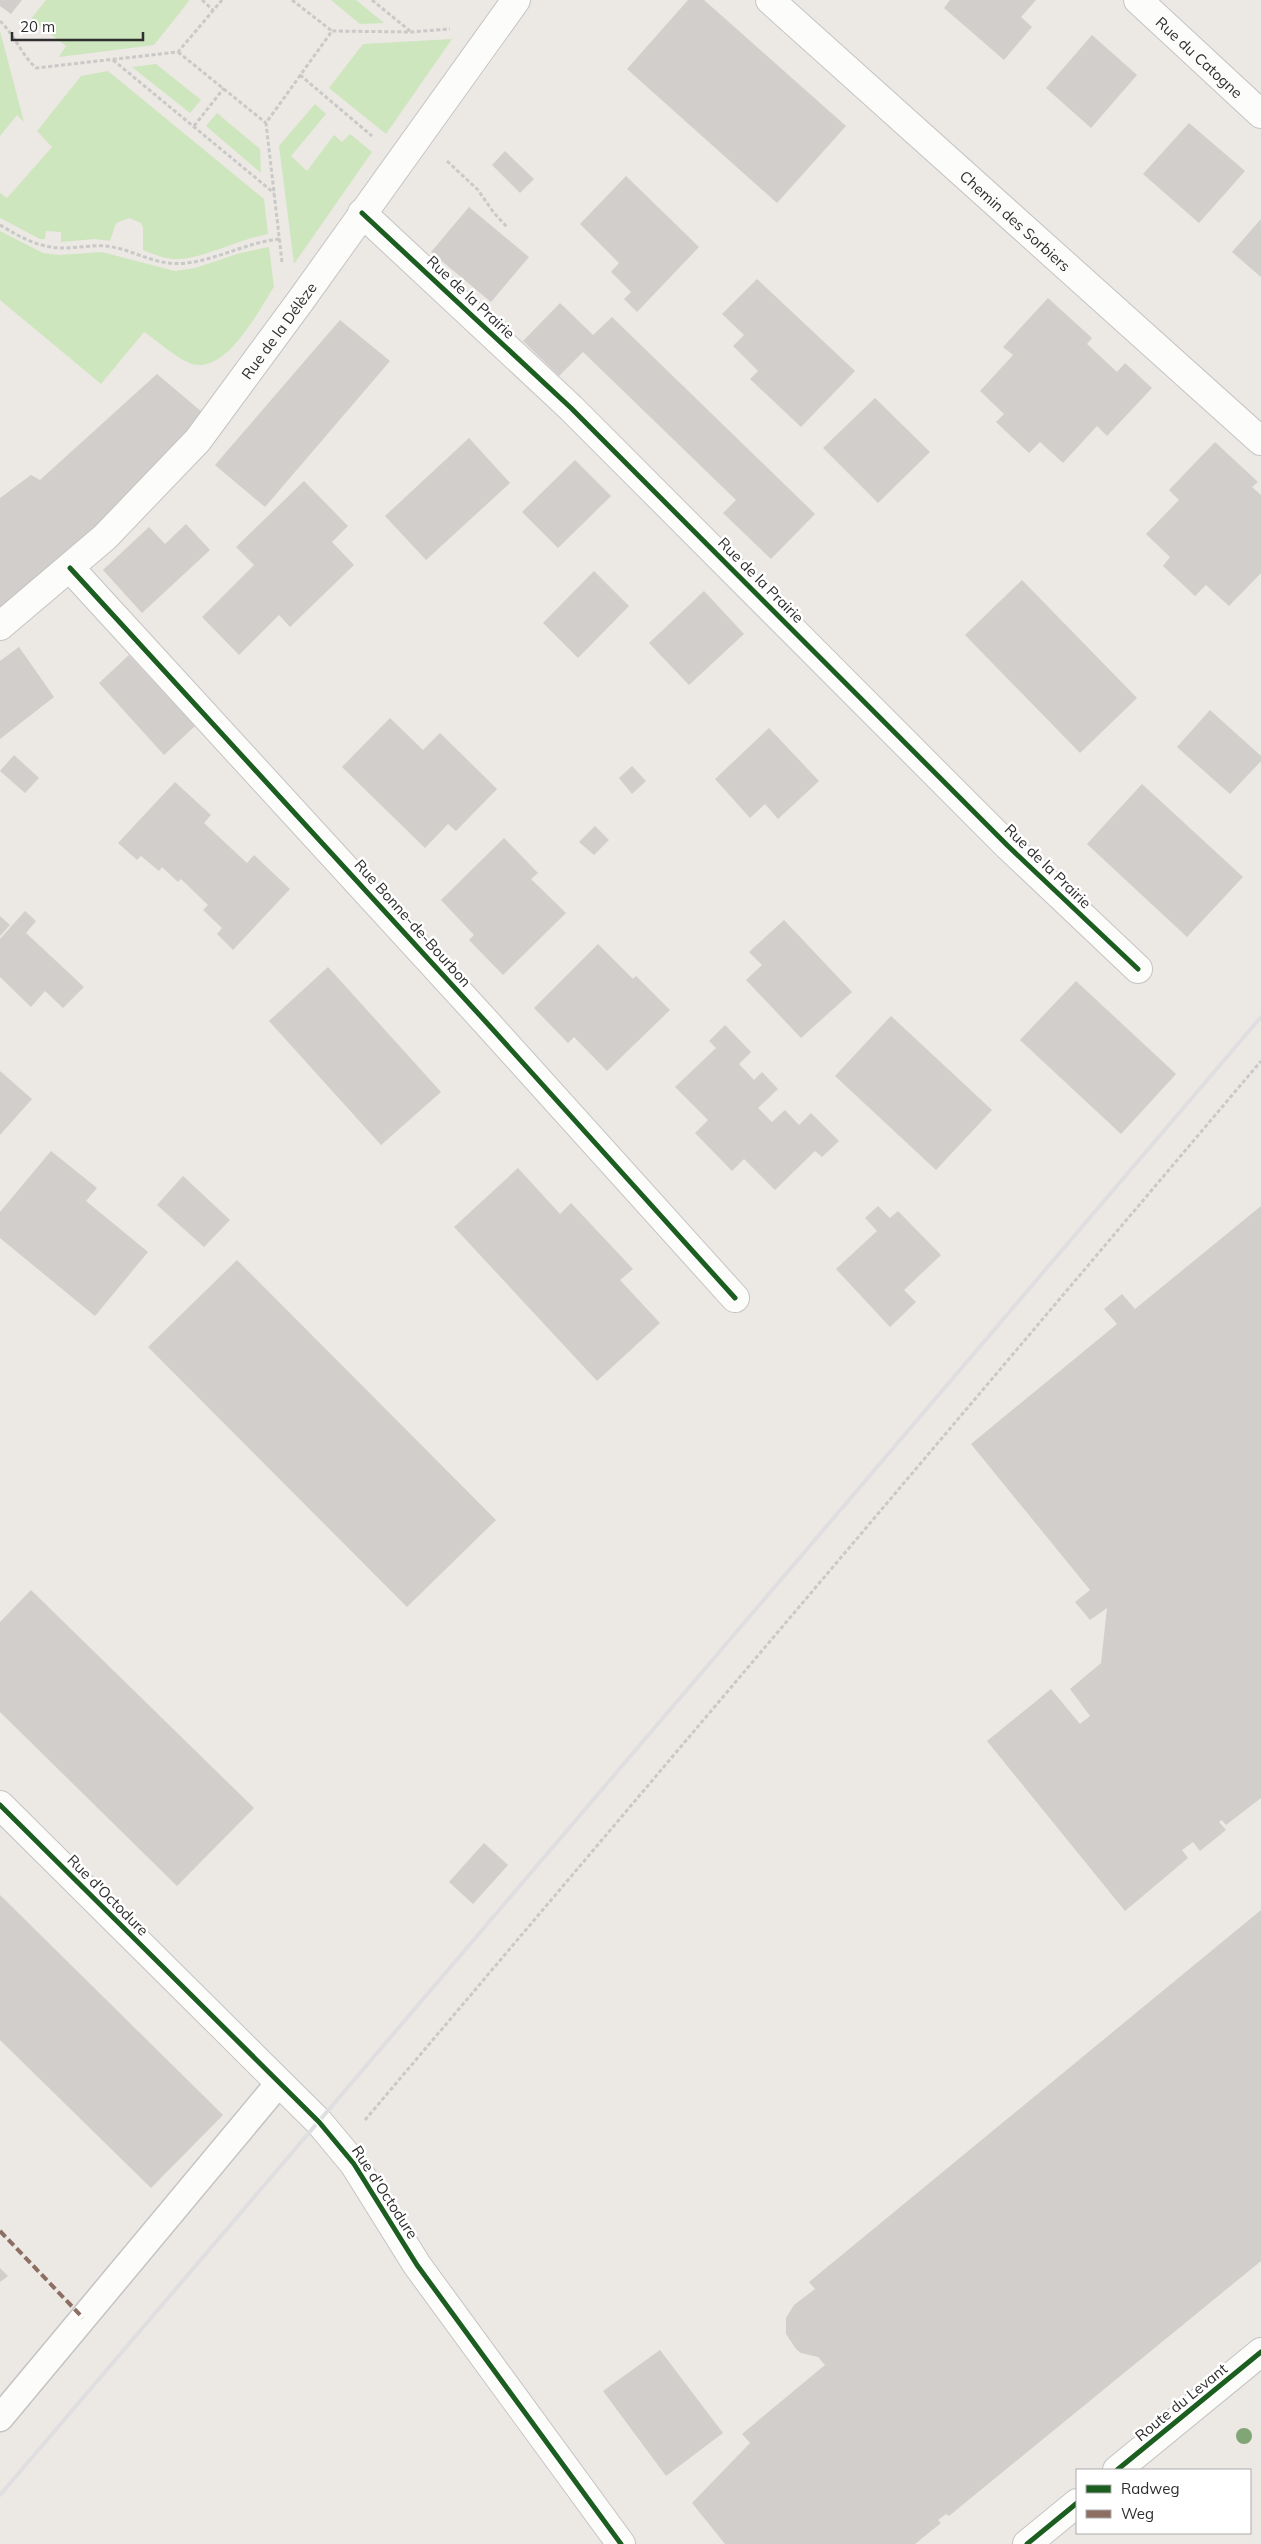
<svg xmlns="http://www.w3.org/2000/svg" width="1261" height="2544" font-family="Mulish,sans-serif">
<rect width="100%" height="100%" fill="#ece8e4"/>
<g fill="#cee6be">
<path d="M46,0H188L189,1L154,45L59,57L66,46L31,19Z"/>
<path d="M331,0H356L384,23L360,24Z"/>
<path d="M0,31L24,122L17,115L0,136Z"/>
<path d="M452,39L386,134L329,88L363,44Z"/>
<path d="M156,64L201,100L190,113L132,67Z"/>
<path d="M108,71L264,199L268,234C240,239 199,261 173,259C163,258 153,254 143,250V228L141,223L129,218L116,223L110,241L95,239L61,242V232L46,231L45,239H40L0,218V193L7,198L52,147L37,131L81,76Z"/>
<path d="M315,104L326,114L291,156L307,171L334,135L342,142L350,134L372,152L294,264L279,146Z"/>
<path d="M217,113L260,149L261,173L206,126Z"/>
<path d="M0,231L43,253L59,255L102,252L175,271L195,268L240,253L269,247L274,287C258,311 227,374 192,364C175,358 158,341 144,332L101,384L0,300Z"/>
</g>
<g fill="#d1cecb">
<path d="M0,0H22L11,14L0,6Z"/>
<path d="M688,0H704L846,126L777,203L627,69Z"/>
<path d="M950,0H1036L1021,17L1032,27L1004,60L944,8Z"/>
<path d="M1092,35L1137,75L1091,128L1046,88Z"/>
<path d="M1189,123L1245,171L1199,223L1143,174Z"/>
<path d="M505,151L534,179L520,193L492,165Z"/>
<path d="M626,176L699,247L637,312L624,299L631,292L611,272L619,263L580,224Z"/>
<path d="M469,207L529,257L491,302L431,252Z"/>
<path d="M1261,219V277L1232,252Z"/>
<path d="M757,279L855,371L801,427L750,379L758,371L733,346L744,335L722,314Z"/>
<path d="M1048,298L1092,338L1087,344L1117,372L1125,363L1152,388L1107,436L1097,426L1063,463L1040,442L1029,453L996,422L1004,414L980,391L1013,355L1003,347Z"/>
<path d="M560,303L593,335L612,317L815,514L771,559L723,513L736,500L583,352L559,376L523,341Z"/>
<path d="M340,320L390,361L265,507L215,465Z"/>
<path d="M157,374L209,418L102,535L0,616V498L31,475L40,480Z"/>
<path d="M875,398L930,452L878,503L823,448Z"/>
<path d="M469,438L510,483L426,560L385,516Z"/>
<path d="M1215,442L1258,482L1252,487L1261,495V573L1229,606L1206,585L1195,596L1163,566L1170,557L1146,534L1179,500L1169,490Z"/>
<path d="M575,460L611,496L558,548L522,512Z"/>
<path d="M304,481L348,526L332,542L354,565L290,627L279,615L239,655L202,617L254,565L236,547Z"/>
<path d="M186,524L210,550L142,613L103,570L149,527L165,544Z"/>
<path d="M594,571L629,606L578,658L543,623Z"/>
<path d="M1022,580L1137,698L1080,753L965,635Z"/>
<path d="M704,591L744,634L689,685L649,643Z"/>
<path d="M19,647L54,697L0,739V661Z"/>
<path d="M129,655L195,726L164,755L99,683Z"/>
<path d="M1210,710L1261,756V761L1230,794L1177,747Z"/>
<path d="M390,718L423,750L440,733L497,789L456,831L448,824L425,848L342,767Z"/>
<path d="M769,728L819,781L778,819L765,804L750,818L715,779Z"/>
<path d="M14,755L39,778L25,793L0,771Z"/>
<path d="M632,766L646,781L632,794L619,778Z"/>
<path d="M175,782L211,815L204,823L247,863L254,855L290,889L233,950L217,934L222,928L203,910L208,905L181,879L178,882L162,867L159,871L141,856L137,860L118,843Z"/>
<path d="M1142,784L1243,877L1187,937L1087,844Z"/>
<path d="M595,826L609,840L594,855L579,842Z"/>
<path d="M504,838L538,873L531,879L566,913L503,975L469,940L474,935L441,900Z"/>
<path d="M25,911L36,921L26,933L84,987L63,1008L45,991L31,1007L0,977V939Z"/>
<path d="M0,916L10,925L0,936Z"/>
<path d="M784,920L852,992L801,1038L746,980L762,965L749,952Z"/>
<path d="M598,944L633,979L636,976L670,1010L607,1071L574,1037L568,1043L534,1008Z"/>
<path d="M328,967L441,1092L381,1145L269,1021Z"/>
<path d="M1076,981L1176,1074L1121,1134L1020,1040Z"/>
<path d="M891,1016L992,1110L936,1170L835,1076Z"/>
<path d="M725,1025L751,1052L739,1064L754,1080L762,1072L778,1089L758,1108L772,1122L785,1110L799,1125L811,1113L839,1141L822,1157L815,1151L775,1190L744,1159L732,1171L695,1133L708,1120L675,1087L716,1048L709,1041Z"/>
<path d="M0,1071L32,1099L0,1135Z"/>
<path d="M51,1151L97,1188L86,1201L148,1252L95,1316L0,1238V1212Z"/>
<path d="M518,1168L560,1214L571,1203L633,1269L620,1280L660,1323L597,1381L454,1227Z"/>
<path d="M183,1176L230,1220L204,1247L157,1205Z"/>
<path d="M878,1206L890,1218L898,1211L941,1255L904,1290L916,1302L890,1327L836,1269L877,1231L865,1218Z"/>
<path d="M1261,1206V1798L1226,1825L1222,1820L1219,1822L1226,1830L1200,1851L1193,1842L1182,1850L1188,1858L1125,1911L987,1741L1051,1689L1080,1724L1090,1716L1070,1689L1101,1663L1107,1608L1090,1620L1075,1602L1090,1590L971,1444L1117,1324L1104,1309L1122,1294L1135,1309Z"/>
<path d="M237,1260L496,1520L407,1607L148,1347Z"/>
<path d="M31,1590L254,1808L177,1886L0,1712V1622Z"/>
<path d="M484,1843L508,1865L473,1904L449,1882Z"/>
<path d="M0,1895L223,2115L151,2188L0,2040Z"/>
<path d="M1261,1910V2261L949,2516L946,2514L938,2520L941,2523L915,2544H725L692,2503L750,2443L742,2434L825,2365L818,2357L801,2353L796,2349L786,2334V2318L794,2305L815,2289L809,2282Z"/>
<path d="M0,2268L8,2276L0,2282Z"/>
<path d="M660,2350L723,2433L666,2476L603,2391Z"/>
</g>
<g fill="none" stroke-linecap="round" stroke-linejoin="round">
<defs>
<path id="lane" d="M0,2418L279,2083"/>
<g id="street">
<path id="s1" d="M770,0L1261,441"/>
<path id="s2" d="M1138,0L1261,114"/>
<path d="M362,213L571,408L1008,846L1138,969"/>
<path d="M70,568L486,1022L735,1298"/>
<path id="s3" d="M0,626L105,537L198,440L301,300L516,0"/>
<path d="M0,1805L319,2122L354,2164L417,2265L621,2544"/>
</g>
<g id="secondary">
<path d="M1117,2470L1261,2352"/>
<path d="M1027,2544L1077,2503"/>
</g>
</defs>
<use href="#lane" stroke="#c5c4c5" stroke-width="29"/>
<use href="#street" stroke="#c5c4c5" stroke-width="30"/>
<use href="#secondary" stroke="#c5c4c5" stroke-width="30"/>
<g stroke="#c9c9c8" stroke-width="3" stroke-dasharray="4 2.5" stroke-linecap="butt">
<path d="M202,0L213,10"/>
<path d="M292,0L332,31"/>
<path d="M372,0L410,31"/>
<path d="M0,21C14,34 21,54 36,68L178,52L222,0"/>
<path d="M178,52L266,123"/>
<path d="M113,60L274,193"/>
<path d="M300,75L372,136"/>
<path d="M194,126L224,88"/>
<path d="M447,161L478,190L494,213L507,227"/>
<path d="M0,225C20,237 39,248 63,248C77,248 92,245 106,246C134,249 155,267 187,263C219,259 248,242 280,239"/>
<path d="M282,262L266,123L332,31L412,32L450,29"/>
<path d="M365,2120L1261,1061"/>
</g>
<use href="#lane" stroke="#fcfcfb" stroke-width="26"/>
<use href="#street" stroke="#fcfcfb" stroke-width="28"/>
<use href="#secondary" stroke="#fcfcfb" stroke-width="28"/>
<path stroke="#dfdfe1" stroke-width="4" d="M0,2495L1261,1017"/>
<path stroke="#8d6e63" stroke-width="4" stroke-dasharray="8 4" stroke-linecap="butt" d="M0,2231L83,2318"/>
<defs>
<g id="cycleway">
<path d="M362,213L571,408L1008,846L1138,969"/>
<path d="M70,568L486,1022L735,1298"/>
<path d="M0,1805L319,2122L354,2164L417,2265L621,2544"/>
<path d="M1117,2470L1261,2352"/>
<path d="M1027,2544L1077,2503"/>
</g>
</defs>
<use href="#cycleway" stroke="#fff" stroke-width="8"/>
<use href="#cycleway" stroke="#1b5e20" stroke-width="5"/>
</g>
<circle fill="#82a575" cx="1244" cy="2436" r="8"/>
<g text-anchor="middle" dominant-baseline="central" stroke-width="5" stroke-linejoin="round" paint-order="stroke">
<g font-size="15" fill="#2e2e2e" stroke="#fff">
<text stroke="none"><textPath href="#s2" startOffset="84">Rue du Catogne</textPath></text>
<text stroke="none"><textPath href="#s1" startOffset="330">Chemin des Sorbiers</textPath></text>
<text transform="translate(471 297) rotate(43)">Rue de la Prairie</text>
<text stroke="none"><textPath href="#s3" startOffset="408">Rue de la Délèze</textPath></text>
<text transform="translate(761 580) rotate(45)">Rue de la Prairie</text>
<text transform="translate(1048 866) rotate(44)">Rue de la Prairie</text>
<text transform="translate(413 923) rotate(48)">Rue Bonne-de-Bourbon</text>
<text transform="translate(108 1895) rotate(45)">Rue d'Octodure</text>
<text transform="translate(385 2192) rotate(57)">Rue d'Octodure</text>
<text transform="translate(1181 2402) rotate(-39)">Route du Levant</text>
</g>
</g>
<rect x="1076" y="2469" width="175" height="65" fill="#ffffff" stroke="#ababab"/>
<rect x="1086" y="2485" width="25" height="8" fill="#1b5e20" stroke="#ababab"/>
<text x="1121" y="2494" font-size="15" fill="#2e2e2e">Radweg</text>
<rect x="1086" y="2510" width="25" height="8" fill="#8d6e63" stroke="#ababab"/>
<text x="1121" y="2519" font-size="15" fill="#2e2e2e">Weg</text>
<path d="M12 32v8h131v-8" fill="none" stroke="#2e2e2e" stroke-width="2.5"/>
<text x="20" y="32" font-size="15" fill="#2e2e2e" stroke="#ffffff" stroke-width="4" paint-order="stroke">20 m</text>
</svg>
